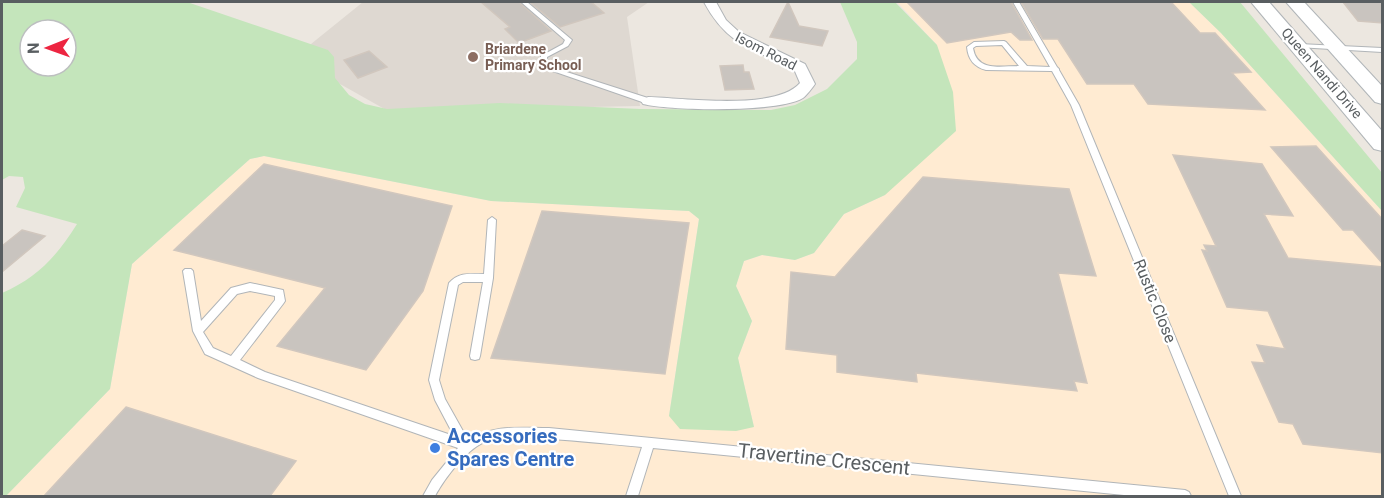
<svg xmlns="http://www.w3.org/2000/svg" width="1384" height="498" font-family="Roboto,sans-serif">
<rect width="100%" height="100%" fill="#ece7e0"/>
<path fill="#ffebd2" d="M897,2H1189L1221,33L1382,211V496H6L110,389L132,264L250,159L264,156L491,201L689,211L699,219L669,416L754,427L738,358L752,321L736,286L744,261L762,255L795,260L814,253L844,214L885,195L937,45Z"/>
<path fill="#ded8d1" d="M363,2H649L627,17L640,106L388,111L317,71L311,44Z"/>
<g fill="#c4e5bb" fill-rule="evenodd">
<path d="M2,2H187L328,50L334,57L335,78L349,95L365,104L387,109L500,103L641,109L771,110L795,105L827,89L857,59V42L840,2H895L937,45L953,92L956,131L885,195L844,214L814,253L795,260L762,255L744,261L736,286L752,321L738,358L754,427L736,431L680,429L669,416L699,219L689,211L491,201L264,156L250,159L132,264L110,389L6,496H2V293C37,278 57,256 77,224L16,207L25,188L23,177L9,176L2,180ZM30,30H66V66H30Z"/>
<path d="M1189,2H1240L1382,173V211L1221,33Z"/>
</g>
<g fill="#c9c4bf" stroke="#d1c7be" stroke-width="1.5">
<path d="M481,2H519L551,31L519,43L505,29L510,27Z"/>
<path d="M530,2H591L604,13L560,27Z"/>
<path d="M788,2L799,26L828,31L822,46L770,37Z"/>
<path d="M907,2H1011L1032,40H1020L1011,32L947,43Z"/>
<path d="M1021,2H1171L1200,33H1215L1251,72L1232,73L1265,110L1148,104L1134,84H1087L1058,39H1043Z"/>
<path d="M1343,2H1383V23L1358,21Z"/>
<path d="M369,51L387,67L358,78L344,60Z"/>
<path d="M743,65L744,72H749L754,89L725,90L720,66Z"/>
<path d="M1316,146L1383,220V264L1353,230H1343L1271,147Z"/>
<path d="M1173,155L1262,164L1293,216L1264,214L1288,258L1383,267V453L1303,444L1293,424L1279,422L1252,362L1265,363L1257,345L1285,349L1268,311L1227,307L1202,250L1207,251L1204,245L1216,246Z"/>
<path d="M264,164L452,206L423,291L366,370L277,346L325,288L174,250Z"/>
<path d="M923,177L1069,189L1096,276L1058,273L1087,383L1074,381L1077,391L916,373L917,382L837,372V355L786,349L791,272L835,277Z"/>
<path d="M542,211L689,223L665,374L491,358Z"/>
<path d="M22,230L45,236L2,272V246Z"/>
<path d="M126,407L296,461L270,496H44Z"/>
</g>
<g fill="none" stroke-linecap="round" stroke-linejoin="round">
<defs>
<g id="lane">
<path d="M521,2H527L572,40L568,46L547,57V63L551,67L651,99V103H645L547,69L541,63V56L563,44L565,40Z"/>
<path d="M1013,2H1019L1057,67L1059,69V70L1079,105L1241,496H1229L1071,105L1052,71L986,70C974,67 968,59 967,47L974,42L1004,41L1006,42L1027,66L1050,67ZM1002,45L1019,66C1000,66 977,72 973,48L976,46Z"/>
<path d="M1299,44L1382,48V52L1297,47V45Z"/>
<path d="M492,217L496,220L493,278L480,356L479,359L475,360L471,359L470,356L483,282H463L458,285L439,380L445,399L468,440C495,424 519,428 549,428L1185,490L1189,492L1191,496H1134L653,448L638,496H626L642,447C605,444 568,439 530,438C515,437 498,435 484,442C465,451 445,478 435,496H423L432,480L458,448L258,378L205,354L193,331L183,271L185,269H191L193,271L201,321L231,288L250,283L283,290L285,301L283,304L240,360L265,372L454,436L435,400L429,380L449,283C459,272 470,274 484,274L488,220ZM250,291L275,296V300L231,356L213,348L203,332L237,294Z"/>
</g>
<path id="street" d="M704,2H716L726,20L739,32L805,64L815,84C812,88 807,95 803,98C778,113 672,111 643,104L641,101L648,97C683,98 776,111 800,83L794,69C752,49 727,45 704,2Z"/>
<g id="secondary">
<path d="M1251,2H1269L1382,131V151L1374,149Z"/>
<path d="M1286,2H1304L1382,86V104L1375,102Z"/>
</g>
</defs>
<use href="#lane" stroke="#b1b5b8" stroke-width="2"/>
<use href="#street" stroke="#b1b5b8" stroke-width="2"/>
<use href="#secondary" stroke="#b0b5b8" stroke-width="2"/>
<use href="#lane" fill="#fff" fill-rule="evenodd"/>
<use href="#street" fill="#fff" fill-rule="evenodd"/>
<use href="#secondary" fill="#fff" fill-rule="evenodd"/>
</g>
<circle fill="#8d6e63" stroke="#fff" stroke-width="2" cx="473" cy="57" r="6"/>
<circle fill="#3f7fe0" stroke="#fff" stroke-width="2" cx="435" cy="448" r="6"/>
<g text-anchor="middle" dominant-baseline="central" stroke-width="4.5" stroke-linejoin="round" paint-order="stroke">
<g font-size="14" font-weight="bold" fill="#785e54" stroke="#fff" text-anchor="start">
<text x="485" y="49">Briardene<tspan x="485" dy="16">Primary School</tspan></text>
</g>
<g font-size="14" fill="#595e61" stroke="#fff">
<text transform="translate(766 51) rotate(27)">Isom Road</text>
<text transform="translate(1322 73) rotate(49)">Queen Nandi Drive</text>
</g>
<g font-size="16" fill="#595e61" stroke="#fff">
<text transform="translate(1155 301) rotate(68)">Rustic Close</text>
</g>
<g font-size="20" font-weight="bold" fill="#366cbe" stroke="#fff" text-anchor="start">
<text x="447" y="436">Accessories<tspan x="447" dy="23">Spares Centre</tspan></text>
</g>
<g font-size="20" fill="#595e61" stroke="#fff">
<text transform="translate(824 459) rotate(6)">Travertine Crescent</text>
</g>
</g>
<rect width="1384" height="498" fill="none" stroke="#595e61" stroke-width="6"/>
<g transform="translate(48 48) rotate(269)"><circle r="28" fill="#ffffff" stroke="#bdbfc0" stroke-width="1.5"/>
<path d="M0-4.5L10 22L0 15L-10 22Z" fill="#ed2541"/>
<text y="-9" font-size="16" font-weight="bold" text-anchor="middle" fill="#595e61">N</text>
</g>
</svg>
